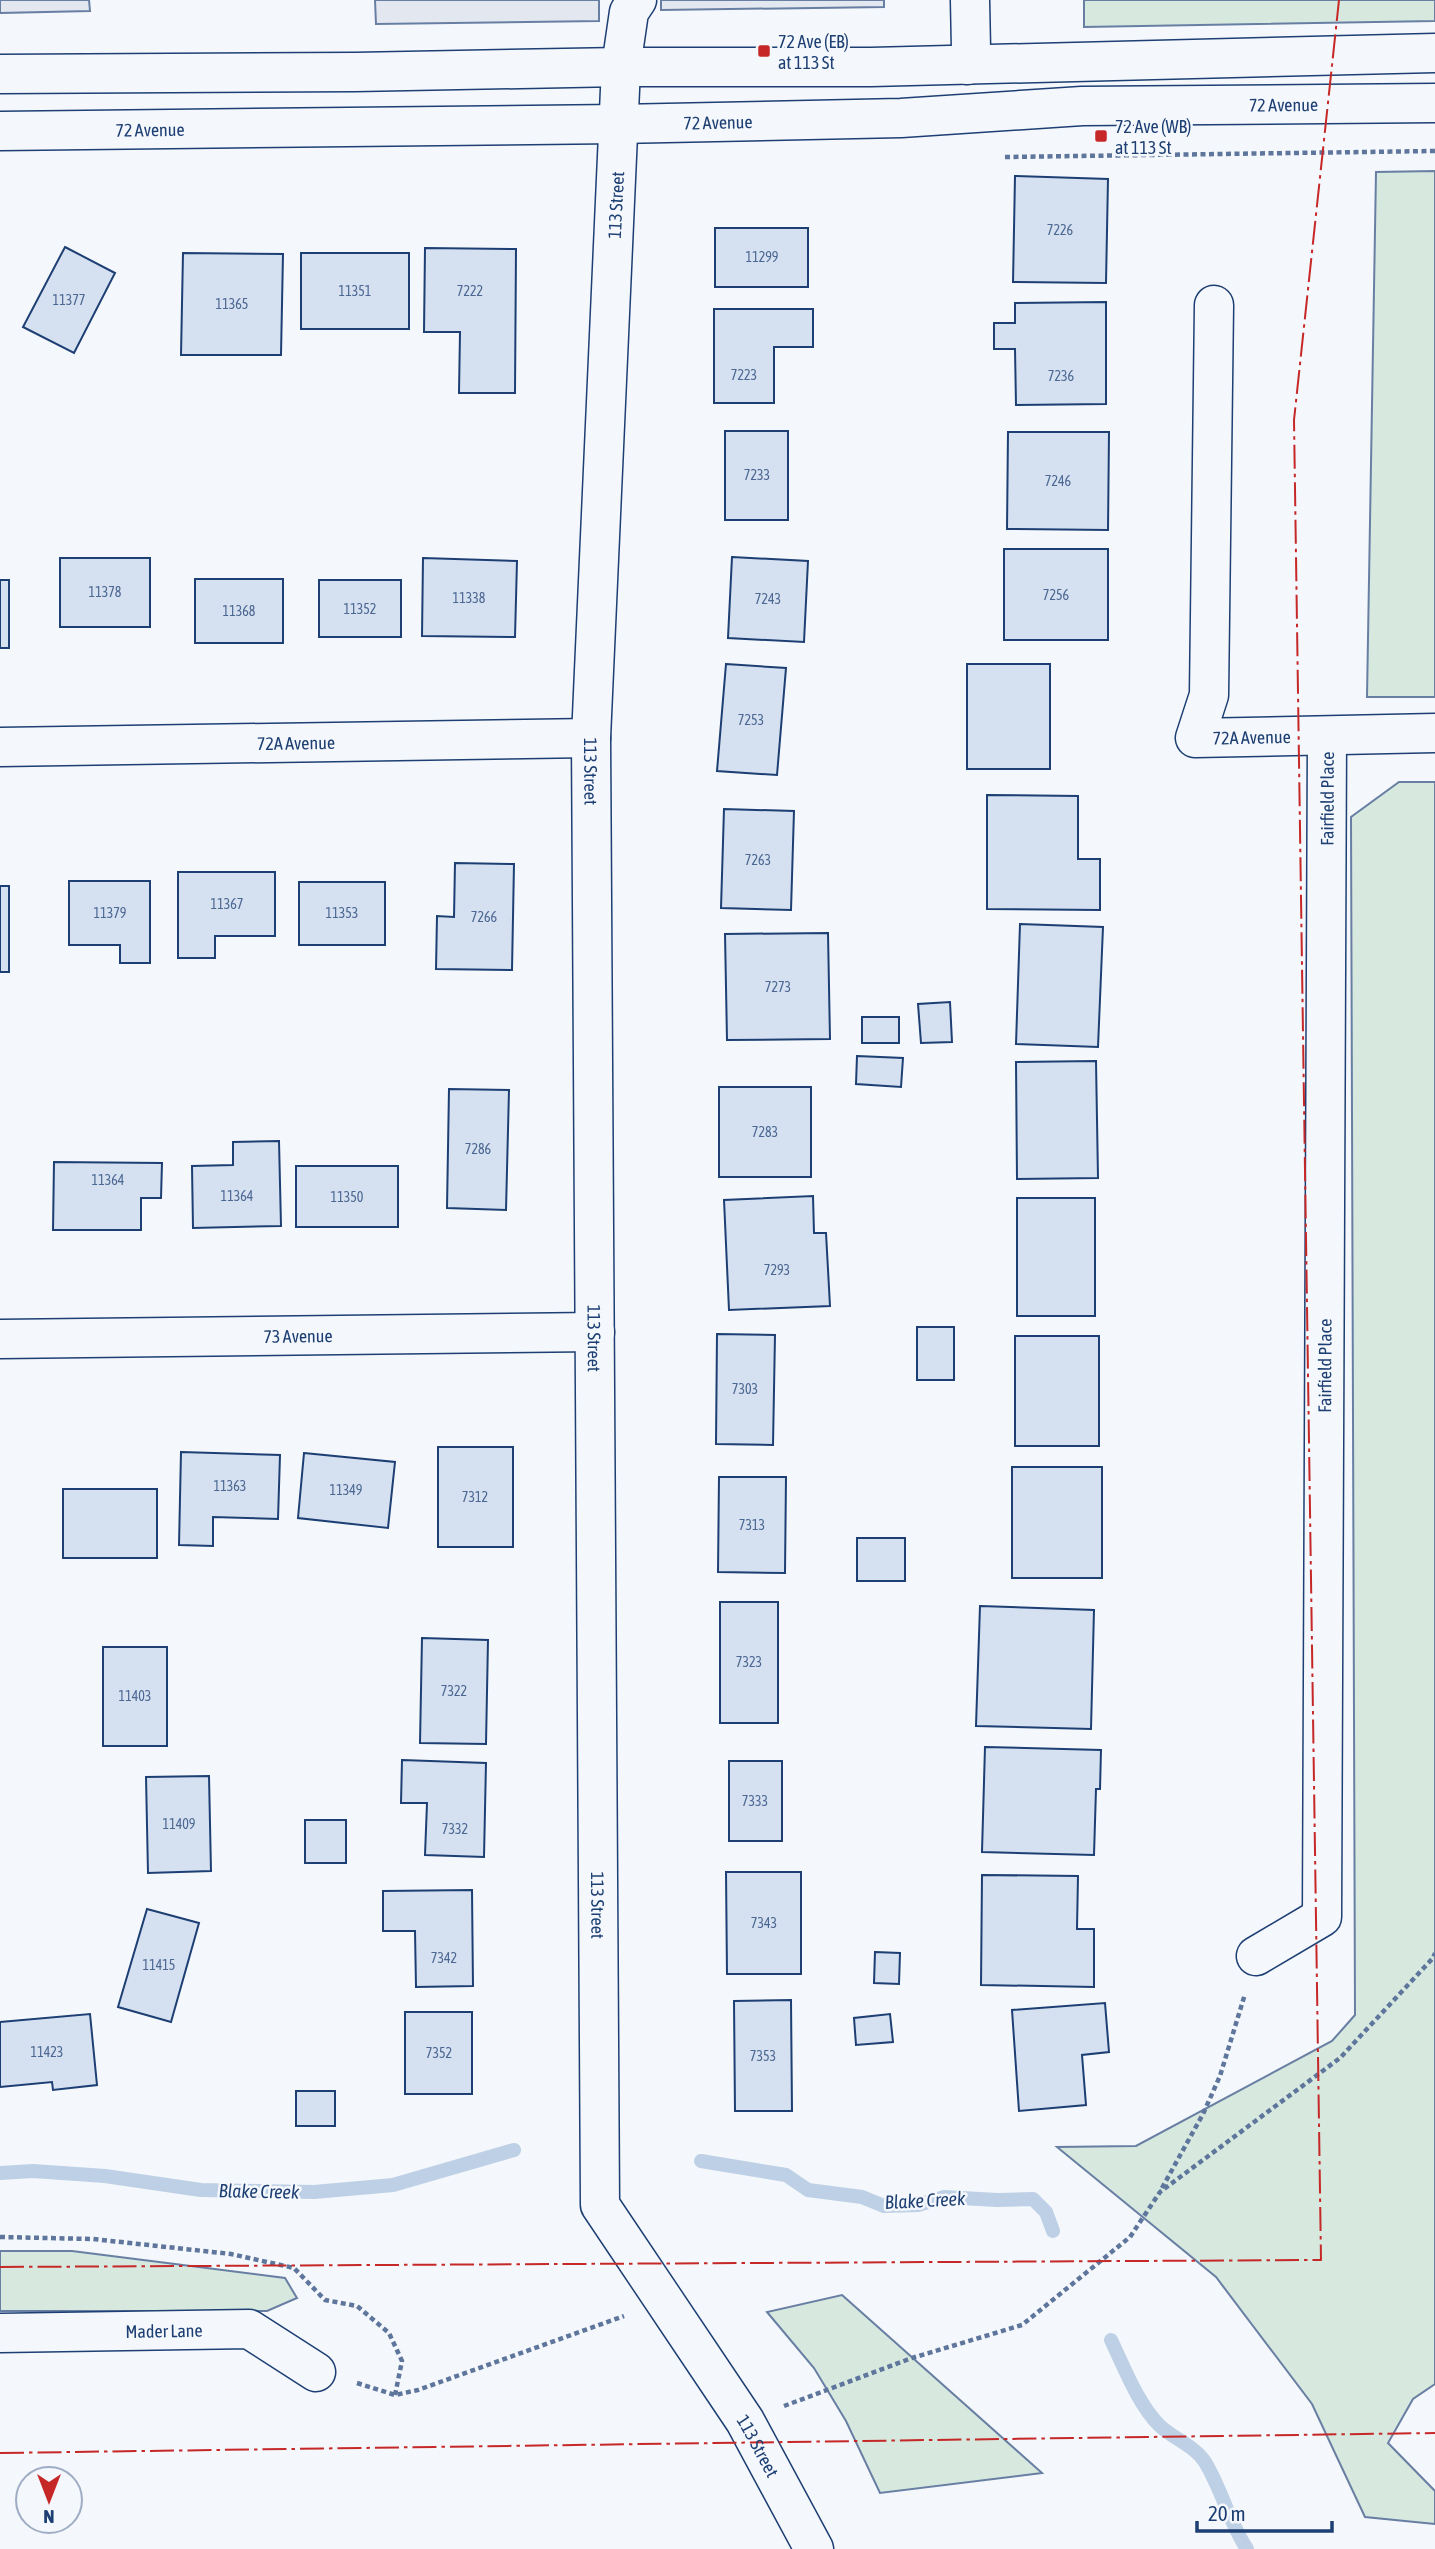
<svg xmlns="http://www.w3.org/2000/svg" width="1435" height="2549" font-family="'Asap Condensed',sans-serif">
<rect width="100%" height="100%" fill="#f4f7fb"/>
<g fill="#d7e8df" stroke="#687fa3" stroke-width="2">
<path d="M1084,0H1435V21L1084,27Z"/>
<path d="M1435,171V697H1367L1376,172Z"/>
<path d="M1399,782H1435V2384L1413,2399L1388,2443L1435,2491V2524L1365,2517L1312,2404L1216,2277L1057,2147L1136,2146L1332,2041L1355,2015L1351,817Z"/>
<path d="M0,2251H72L285,2278L297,2298L267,2311H0Z"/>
<path d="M842,2295L1042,2473L880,2493L846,2421L814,2368L767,2312Z"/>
</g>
<g fill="#e3e8f0" stroke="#687fa3" stroke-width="2">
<path d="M0,0H89L90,11L0,13Z"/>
<path d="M375,0H599V21L376,24Z"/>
<path d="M661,0H884V7L661,10Z"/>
</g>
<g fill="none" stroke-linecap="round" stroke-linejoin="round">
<g stroke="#bed0e5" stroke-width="14">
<path d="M701,2161L786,2175L808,2190L862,2197L884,2206L918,2205L944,2197L997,2200L1033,2199L1046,2212L1053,2231"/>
<path d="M0,2173L33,2171L105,2176L201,2190L314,2192L393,2185L514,2150"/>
<path d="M1111,2340C1124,2367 1138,2404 1159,2425C1172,2438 1195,2446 1205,2462C1222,2490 1229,2522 1247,2549"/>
</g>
</g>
<g fill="#d5e0f0" stroke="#1d3f73" stroke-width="2">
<path d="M1015,176L1108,179L1106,283L1013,282Z"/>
<rect x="715" y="228" width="93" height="59"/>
<path d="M65,247L115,273L74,353L23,327Z"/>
<path d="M425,248L516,249L515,393H459L460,332H424Z"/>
<path d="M183,253L283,254L281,355H181Z"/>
<rect x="301" y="253" width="108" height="76"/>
<path d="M1106,302V404L1016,405L1015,349H994V323H1015V303Z"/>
<path d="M714,309H813V347H774V403H714Z"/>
<rect x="725" y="431" width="63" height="89"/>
<path d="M1008,432H1109L1108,530L1007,529Z"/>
<rect x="1004" y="549" width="104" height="91"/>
<path d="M732,557L808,561L804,642L728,638Z"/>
<rect x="60" y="558" width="90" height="69"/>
<path d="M423,558L517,561L515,637L422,636Z"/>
<rect x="195" y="579" width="88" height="64"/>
<rect x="0" y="580" width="9" height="68"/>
<rect x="319" y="580" width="82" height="57"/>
<path d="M726,664L786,668L777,775L717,771Z"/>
<rect x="967" y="664" width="83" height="105"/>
<path d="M987,795L1078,796V859H1100V910L987,909Z"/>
<path d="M724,809L794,811L791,910L721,908Z"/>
<path d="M455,863L514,864L512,970L436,969L437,916L454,917Z"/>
<path d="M178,872H275V936H215V958H178Z"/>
<path d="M69,881H150V963H120V945H69Z"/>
<rect x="299" y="882" width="86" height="63"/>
<rect x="0" y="886" width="9" height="86"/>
<path d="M1020,924L1103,927L1098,1047L1016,1044Z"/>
<path d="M828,933L830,1039L727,1040L725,934Z"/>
<path d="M950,1002L952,1042L921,1043L918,1004Z"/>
<rect x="862" y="1017" width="37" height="26"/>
<path d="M857,1056L903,1058L901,1087L856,1084Z"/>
<path d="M1096,1061L1098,1178L1017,1179L1016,1062Z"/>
<rect x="719" y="1087" width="92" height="90"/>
<path d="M449,1089L509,1090L506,1210L447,1208Z"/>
<path d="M279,1141L281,1226L193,1228L192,1166L233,1165V1142Z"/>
<path d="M54,1162L162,1163L161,1198H141V1230H53Z"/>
<rect x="296" y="1166" width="102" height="61"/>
<path d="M813,1196L814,1233H826L830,1306L729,1310L724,1200Z"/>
<rect x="1017" y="1198" width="78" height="118"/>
<rect x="917" y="1327" width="37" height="53"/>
<path d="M717,1334L775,1335L773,1445L716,1444Z"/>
<rect x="1015" y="1336" width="84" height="110"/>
<rect x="438" y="1447" width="75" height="100"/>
<path d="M181,1452L280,1455L278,1519L213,1517V1546L179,1545Z"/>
<path d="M304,1453L395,1462L388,1528L298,1518Z"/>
<rect x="1012" y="1467" width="90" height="111"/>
<path d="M719,1477H786L785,1573L718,1572Z"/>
<rect x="63" y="1489" width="94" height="69"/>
<rect x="857" y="1538" width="48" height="43"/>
<rect x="720" y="1602" width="58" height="121"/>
<path d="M980,1606L1094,1610L1091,1729L976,1726Z"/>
<path d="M422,1638L488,1640L486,1744L420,1743Z"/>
<rect x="103" y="1647" width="64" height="99"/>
<path d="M985,1747L1101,1750L1100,1789H1096L1094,1855L982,1852Z"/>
<path d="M402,1760L486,1763L484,1857L425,1855L427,1803H401Z"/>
<rect x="729" y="1761" width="53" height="80"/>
<path d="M209,1776L211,1871L148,1873L146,1777Z"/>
<rect x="305" y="1820" width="41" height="43"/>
<path d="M726,1872H801V1974H727Z"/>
<path d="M982,1875L1078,1876L1077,1929H1094V1987L981,1985Z"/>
<path d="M472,1890L473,1986L416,1987L415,1931H383V1891Z"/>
<path d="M147,1909L199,1923L171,2022L118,2007Z"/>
<path d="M875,1952L900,1953L899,1984L874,1983Z"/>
<path d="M791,2000L792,2111H735L734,2001Z"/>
<path d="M1105,2003L1109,2052L1082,2055L1086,2105L1019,2111L1012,2010Z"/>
<rect x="405" y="2012" width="67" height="82"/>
<path d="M90,2014L97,2085L53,2090L52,2082L0,2087V2022Z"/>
<path d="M890,2014L893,2042L856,2045L854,2018Z"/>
<rect x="296" y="2091" width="39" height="35"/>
</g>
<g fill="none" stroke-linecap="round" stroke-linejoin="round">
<defs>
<g id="minor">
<path id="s1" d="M637,0L629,12L621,67L591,738L600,2205L745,2421L814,2549"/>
<path d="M968,65L971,49L970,0"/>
<path id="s2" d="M1214,305L1209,695L1195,738L1435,733"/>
<path id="s3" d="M0,747L591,738"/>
<path id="s4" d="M0,1339L595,1332"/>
<path id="s5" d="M1256,1956L1322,1917L1327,736"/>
<path id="s6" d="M0,2333L249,2329L316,2372"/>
</g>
<g id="major">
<path d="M0,74L355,72L621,67H871L1435,53"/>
<path id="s7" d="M0,131L618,124L901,118L1082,106L1435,103"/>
</g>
</defs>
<use href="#minor" stroke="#1d3f73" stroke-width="41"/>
<use href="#major" stroke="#1d3f73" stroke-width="41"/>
<g stroke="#5e769c" stroke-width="4.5" stroke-dasharray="5 3.5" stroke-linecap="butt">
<path d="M1005,157L1435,151"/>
<path d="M1162,2188L1203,2114L1220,2076L1245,1994"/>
<path d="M0,2237L93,2239L231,2254L294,2268L325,2300L357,2306L389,2333L402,2361L395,2395"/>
<path d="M357,2383L395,2395L418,2390L624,2316"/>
<path d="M784,2406L912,2358L1022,2325L1130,2237L1160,2192L1340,2058L1433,1958L1435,1953"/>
</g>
<use href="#minor" stroke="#f4f7fb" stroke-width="38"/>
<use href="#major" stroke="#f4f7fb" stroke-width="38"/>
<g stroke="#c62828" stroke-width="2" stroke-dasharray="24 5 3.5 5" stroke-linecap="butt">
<path d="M0,2267L1321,2260L1294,420L1339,0"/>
<path d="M0,2453L1435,2433"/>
</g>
</g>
<g fill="#c62828" stroke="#f4f7fb" stroke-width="2.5">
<rect x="757" y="44" width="14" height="14" rx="3.5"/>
<rect x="1094" y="129" width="14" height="14" rx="3.5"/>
</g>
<g text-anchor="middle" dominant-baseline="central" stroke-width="5" stroke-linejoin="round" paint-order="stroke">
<g font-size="14" fill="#4b6792">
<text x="1060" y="230">7226</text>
<text x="762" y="257">11299</text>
<text x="355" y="291">11351</text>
<text x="470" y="291">7222</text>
<text x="69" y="300">11377</text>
<text x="232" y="304">11365</text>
<text x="744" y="375">7223</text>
<text x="1061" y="376">7236</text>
<text x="757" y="475">7233</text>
<text x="1058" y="481">7246</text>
<text x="105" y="592">11378</text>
<text x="1056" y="595">7256</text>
<text x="469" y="598">11338</text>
<text x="768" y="599">7243</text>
<text x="360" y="609">11352</text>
<text x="239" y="611">11368</text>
<text x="751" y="720">7253</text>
<text x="758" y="860">7263</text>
<text x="227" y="904">11367</text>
<text x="110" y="913">11379</text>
<text x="342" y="913">11353</text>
<text x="484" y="917">7266</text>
<text x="778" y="987">7273</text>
<text x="765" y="1132">7283</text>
<text x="478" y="1149">7286</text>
<text x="108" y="1180">11364</text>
<text x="237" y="1196">11364</text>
<text x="347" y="1197">11350</text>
<text x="777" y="1270">7293</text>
<text x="745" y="1389">7303</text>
<text x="230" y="1486">11363</text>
<text x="346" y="1490">11349</text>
<text x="475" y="1497">7312</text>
<text x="752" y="1525">7313</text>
<text x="749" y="1662">7323</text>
<text x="454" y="1691">7322</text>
<text x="135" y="1696">11403</text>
<text x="755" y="1801">7333</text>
<text x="179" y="1824">11409</text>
<text x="455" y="1829">7332</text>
<text x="764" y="1923">7343</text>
<text x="444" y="1958">7342</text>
<text x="159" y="1965">11415</text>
<text x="47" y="2052">11423</text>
<text x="439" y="2053">7352</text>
<text x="763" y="2056">7353</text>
</g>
<g font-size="18" fill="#1d3f73" stroke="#f4f7fb" text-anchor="start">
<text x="778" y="41">72 Ave (EB)<tspan x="778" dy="21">at 113 St</tspan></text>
<text x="1115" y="126">72 Ave (WB)<tspan x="1115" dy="21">at 113 St</tspan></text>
</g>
<g font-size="18" fill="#1d3f73" stroke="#f4f7fb">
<text stroke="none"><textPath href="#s7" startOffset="1284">72 Avenue</textPath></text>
<text stroke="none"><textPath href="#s7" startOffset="718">72 Avenue</textPath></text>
<text stroke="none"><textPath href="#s7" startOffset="150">72 Avenue</textPath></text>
<text transform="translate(616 205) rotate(-87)">113 Street</text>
<text stroke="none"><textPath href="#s2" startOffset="492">72A Avenue</textPath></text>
<text stroke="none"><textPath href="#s3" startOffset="296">72A Avenue</textPath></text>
<text stroke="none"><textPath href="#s1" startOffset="775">113 Street</textPath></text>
<text stroke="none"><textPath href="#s5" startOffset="1195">Fairfield Place</textPath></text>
<text stroke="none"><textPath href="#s4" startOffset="298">73 Avenue</textPath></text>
<text stroke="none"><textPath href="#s1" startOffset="1342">113 Street</textPath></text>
<text stroke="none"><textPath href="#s5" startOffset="628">Fairfield Place</textPath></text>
<text stroke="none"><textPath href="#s1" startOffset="1909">113 Street</textPath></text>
<text stroke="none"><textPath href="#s6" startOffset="164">Mader Lane</textPath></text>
<text stroke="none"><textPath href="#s1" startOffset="2497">113 Street</textPath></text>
</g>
<g font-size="19" font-style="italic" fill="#1d3f73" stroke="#f4f7fb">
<text transform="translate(259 2191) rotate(1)">Blake Creek</text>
<text transform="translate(925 2200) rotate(-3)">Blake Creek</text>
</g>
</g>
<g transform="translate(49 2500) rotate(180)"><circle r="33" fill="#f4f7fb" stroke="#9eadc5" stroke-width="2"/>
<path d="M0-5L12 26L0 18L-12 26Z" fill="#c62828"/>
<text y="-10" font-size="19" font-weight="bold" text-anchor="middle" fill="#1d3f73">N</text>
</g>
<path d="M1197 2521v10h135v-10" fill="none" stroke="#1d3f73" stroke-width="3.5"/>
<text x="1208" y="2521" font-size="21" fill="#1d3f73" stroke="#f4f7fb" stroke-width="5" paint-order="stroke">20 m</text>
</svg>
